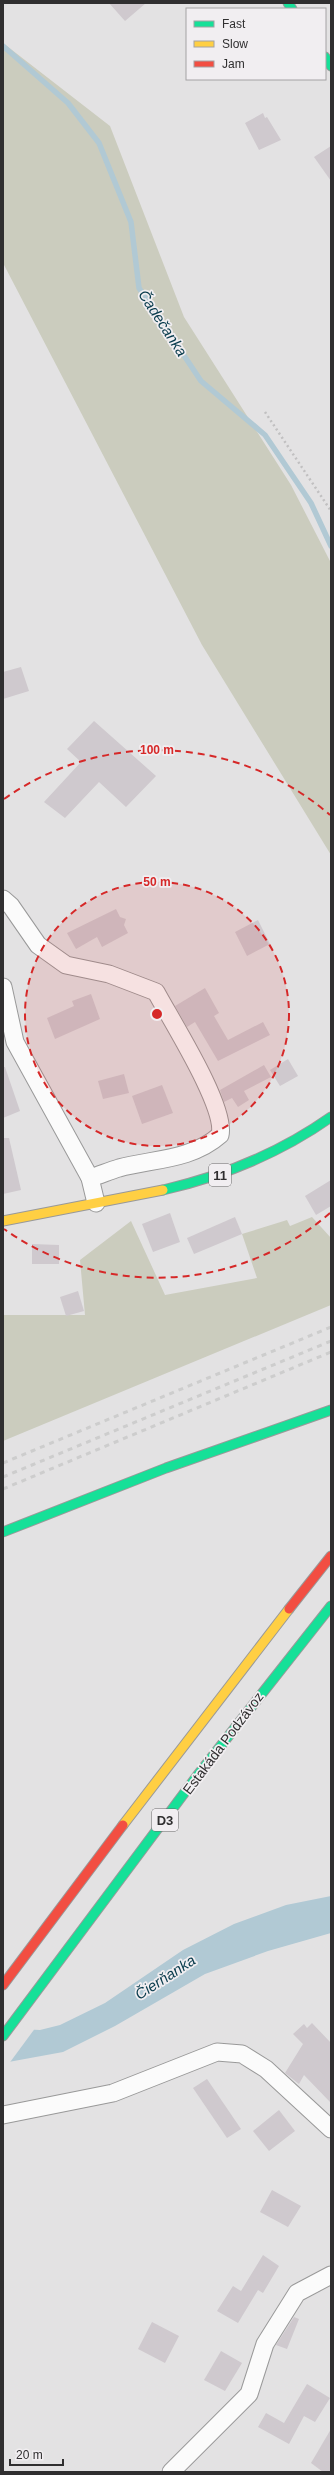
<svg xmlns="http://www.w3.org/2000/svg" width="334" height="2475" font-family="Arial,sans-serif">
<rect width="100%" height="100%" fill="#e3e2e3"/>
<g fill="#cbccbe">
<path d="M3,43L110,126L184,317L291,485L331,563V855L202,645L3,263Z"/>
<path d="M312,1217L331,1238V1305L3,1441V1315H85L80,1260L131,1221L165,1295L257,1278L242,1234L287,1220L290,1226Z"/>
</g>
<path fill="#b1c9d4" d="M331,1896V1933L268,1951L205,1974L115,2026L63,2052L3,2063V2028L40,2030L60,2025L105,2003L183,1950L234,1924L286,1905Z"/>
<path fill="#e3e2e3" d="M3,2026L36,2027L8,2065H3Z"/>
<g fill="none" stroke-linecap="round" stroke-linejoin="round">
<path stroke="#b1c9d4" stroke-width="5.5" d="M3,46L68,103L99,143L131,222L139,288L201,381L265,435L311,503L331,546"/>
</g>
<g fill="#cfc9ce">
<path d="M109,3H146L125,21Z"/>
<path d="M263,113L265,118L267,117L281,140L259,150L245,123Z"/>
<path d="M331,146V181L314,157Z"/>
<path d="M21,667L29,691L3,699V672Z"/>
<path d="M94,721L156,776L126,807L99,782L65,818L44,802L81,762L67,749Z"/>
<path d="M116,909L120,917L126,919L124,925L128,933L102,947L97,937L76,949L67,933Z"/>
<path d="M258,920L270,944L247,956L235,932Z"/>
<path d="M205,988L219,1013L214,1016L228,1040L263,1022L270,1035L218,1061L195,1022L187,1027L175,1006Z"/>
<path d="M91,994L100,1019L55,1039L47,1018L74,1006L72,1001Z"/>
<path d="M288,1059L298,1076L280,1086L270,1070Z"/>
<path d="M264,1065L271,1077L244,1091L249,1100L238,1107L232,1098L224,1102L220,1090Z"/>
<path d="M3,1067H5L20,1111L3,1118Z"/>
<path d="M124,1074L129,1093L103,1099L98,1081Z"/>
<path d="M162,1085L173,1113L142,1124L132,1096Z"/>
<path d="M3,1138H9L21,1190L3,1194Z"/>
<path d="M331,1180V1206L316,1215L305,1196Z"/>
<path d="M170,1213L180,1242L153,1252L142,1224Z"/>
<path d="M235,1217L242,1234L194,1254L187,1238Z"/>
<path d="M32,1244L59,1245V1264H32Z"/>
<path d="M78,1291L84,1311L66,1316L60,1297Z"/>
<path d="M312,2023L331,2043V2103L304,2075L299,2084L285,2073L303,2044L293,2034L304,2024L307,2028Z"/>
<path d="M207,2079L241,2129L227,2138L193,2088Z"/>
<path d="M279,2110L295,2131L269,2151L253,2131Z"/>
<path d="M272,2190L301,2206L288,2227L260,2212Z"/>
<path d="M263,2255L279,2266L263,2293L258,2290L238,2323L217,2311L233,2286L241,2291Z"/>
<path d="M294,2317L299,2319L287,2349L276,2345Z"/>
<path d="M152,2322L179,2336L165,2363L138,2349Z"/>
<path d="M221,2351L242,2363L225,2391L204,2380Z"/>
<path d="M307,2384L330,2398L315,2422L304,2416L289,2444L258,2427L266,2413L284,2423Z"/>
<path d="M331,2429V2472H323L311,2463Z"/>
</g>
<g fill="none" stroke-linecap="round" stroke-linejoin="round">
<defs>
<g id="street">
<path d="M3,899L11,906L38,945L66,965L109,974L156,992C171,1020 227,1108 220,1135C192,1160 153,1159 119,1168C109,1171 100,1175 90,1178"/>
<path d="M3,987L15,1042L90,1178L96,1203"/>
<path d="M3,2115L113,2093L217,2052L242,2054L266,2069L331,2129"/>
<path d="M171,2472L249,2394L265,2344L297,2293L331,2275"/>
</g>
<g id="fast">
<path d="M288,3L292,9"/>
<path d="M325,57L331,66"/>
<path d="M163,1190C224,1176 280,1153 331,1117"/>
<path d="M3,1532L166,1468L331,1410"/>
<path d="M3,2036L197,1776L331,1606"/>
</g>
<g id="slow">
<path d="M3,1221L163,1190"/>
<path d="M123,1825L289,1609"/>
</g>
<g id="jam">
<path d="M289,1609L331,1556"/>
<path d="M3,1985L123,1825"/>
</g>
</defs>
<use href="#street" stroke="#999" stroke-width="19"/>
<use href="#fast" stroke="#999" stroke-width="11"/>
<use href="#slow" stroke="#999" stroke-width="11"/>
<use href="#jam" stroke="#999" stroke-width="11"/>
<path stroke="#c1c0c1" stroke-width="2.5" stroke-dasharray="2 3" stroke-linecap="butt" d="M265,412L331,511"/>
<use href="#street" stroke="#fbfbfb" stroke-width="17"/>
<use href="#fast" stroke="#16e098" stroke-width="9"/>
<use href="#slow" stroke="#ffcf43" stroke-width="9"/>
<use href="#jam" stroke="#f24e42" stroke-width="9"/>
<g stroke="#cdcdcd" stroke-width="3" stroke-dasharray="5 5" stroke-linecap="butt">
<path d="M3,1463L331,1327"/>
<path d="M3,1477L331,1341"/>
<path d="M3,1489L331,1352"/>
</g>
</g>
<circle cx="157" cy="1014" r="132" fill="#d62828" fill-opacity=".12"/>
<g fill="none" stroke="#d62828" stroke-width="2" stroke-dasharray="7 5">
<circle cx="157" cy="1014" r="132"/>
<path d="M330 1213A264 264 0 0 1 4 1229M4 799A264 264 0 0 1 330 815"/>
</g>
<g text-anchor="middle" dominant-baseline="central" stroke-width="3.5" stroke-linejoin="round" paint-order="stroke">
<g fill="#f1eef1" stroke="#6a686a" stroke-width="1">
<rect x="209" y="1164" width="22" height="22" rx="3"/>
<rect x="152" y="1809" width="26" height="22" rx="3"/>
</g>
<g font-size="13" font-weight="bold" fill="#302f30">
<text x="220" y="1175">11</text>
<text x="165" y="1820">D3</text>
</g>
<g font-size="14" fill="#302f30" stroke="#f1eef1">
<text transform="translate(223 1743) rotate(-53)">Estakáda Podzávoz</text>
</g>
<g font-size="15" font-style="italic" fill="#083b4c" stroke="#f1eef1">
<text transform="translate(163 323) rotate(57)">Čadečanka</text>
<text transform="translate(165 1977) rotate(-33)">Čierňanka</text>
</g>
</g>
<circle cx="157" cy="1014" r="6" fill="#d62828" stroke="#f1eef1" stroke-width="2"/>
<g font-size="12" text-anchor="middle" font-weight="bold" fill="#d62828" stroke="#f1eef1" stroke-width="3.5" stroke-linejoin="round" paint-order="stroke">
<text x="157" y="754">100 m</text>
<text x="157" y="886">50 m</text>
</g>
<rect width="334" height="2475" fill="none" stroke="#302f30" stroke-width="8"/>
<rect x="186" y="8" width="140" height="72" fill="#f1eef1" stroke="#a4a2a4"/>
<rect x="194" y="21" width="20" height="6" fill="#16e098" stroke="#a4a2a4"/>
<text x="222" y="28" font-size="12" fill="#302f30">Fast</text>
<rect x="194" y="41" width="20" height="6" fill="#ffcf43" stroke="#a4a2a4"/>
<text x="222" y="48" font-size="12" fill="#302f30">Slow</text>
<rect x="194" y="61" width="20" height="6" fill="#f24e42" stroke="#a4a2a4"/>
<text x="222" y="68" font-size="12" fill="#302f30">Jam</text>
<path d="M10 2459v6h53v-6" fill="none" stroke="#302f30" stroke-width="2"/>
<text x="16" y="2459" font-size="12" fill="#302f30" stroke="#f1eef1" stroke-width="3" paint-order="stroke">20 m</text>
</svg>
